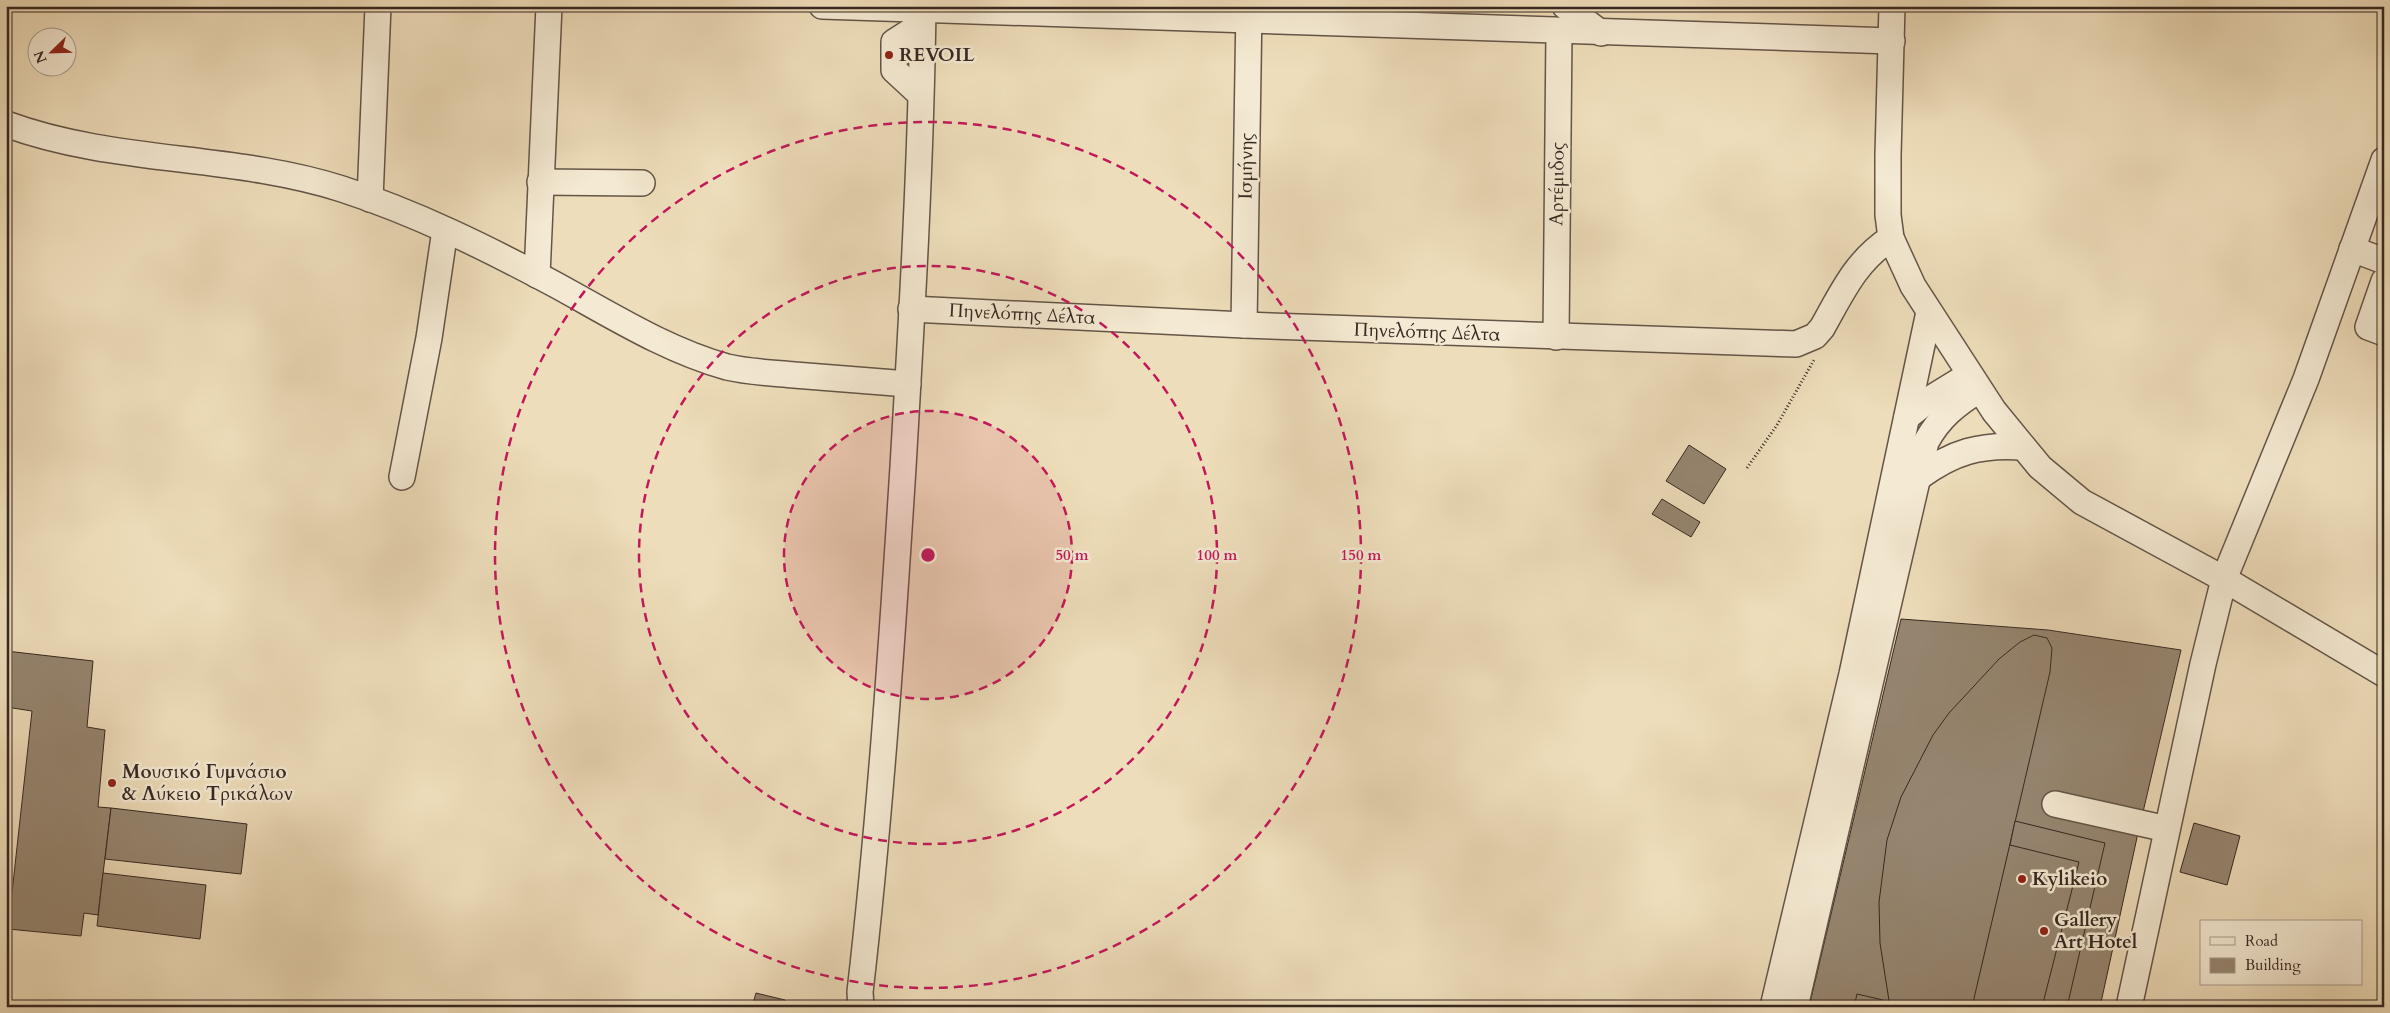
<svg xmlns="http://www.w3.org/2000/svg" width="2390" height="1013" font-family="Cardo,serif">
<rect width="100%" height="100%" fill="#eeddba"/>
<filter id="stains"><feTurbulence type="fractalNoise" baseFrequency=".004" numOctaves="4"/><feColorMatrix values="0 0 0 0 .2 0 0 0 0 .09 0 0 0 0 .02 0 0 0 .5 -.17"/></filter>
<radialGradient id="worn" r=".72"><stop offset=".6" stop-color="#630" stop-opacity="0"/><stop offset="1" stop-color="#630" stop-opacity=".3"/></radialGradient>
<g fill="#968671" stroke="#362822">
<path d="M1689,445L1726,469L1704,504L1666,481Z"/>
<path d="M1662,499L1700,522L1691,537L1652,514Z"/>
<path d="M1901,619L2048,630L2181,650L2143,812L2057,791L2052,812L2138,833L2100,1007H1809Z"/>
<path d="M2034,635L2047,638L2052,648L2050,672L1972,1007H1890L1880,943L1879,902L1887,840L1901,797L1933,735L1949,713L1999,659L2020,642Z"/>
<path d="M6,651L93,661L87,727L105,730L98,807L111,808L98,915L84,913L81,936L8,929L32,711L6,707Z"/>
<path d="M111,808L247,824L241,874L105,859Z"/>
<path d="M2015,821L2105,843L2067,1007H2042L2079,862L2010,845Z"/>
<path d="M2194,823L2240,836L2227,885L2180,872Z"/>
<path d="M103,873L206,885L200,939L97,926Z"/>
<path d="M756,993L785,1000L784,1007H752Z"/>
<path d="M1857,994L1883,1000L1881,1007H1854Z"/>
</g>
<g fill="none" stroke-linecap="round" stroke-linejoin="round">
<defs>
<g id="minor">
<path d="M822,6L1892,41"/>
<path d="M1565,6L1601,33"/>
<path d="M1892,6L1888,155V215L1891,238L1913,286L1994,411L2040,467L2082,502L2224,579L2384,674"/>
<path d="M920,94L894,70V42L922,24"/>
<path d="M6,124C114,164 233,154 342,189C416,213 487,248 556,285C611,315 666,350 727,367C748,372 772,373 794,375C832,378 870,381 908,384"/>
<path d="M540,182L642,183"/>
<path d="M370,199L378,6"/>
<path d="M2352,249L2384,261"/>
<path d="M537,275L549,6"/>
<path d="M2384,281L2368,327L2384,333"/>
<path d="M911,309L1244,325L1796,344L1815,336L1822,328C1843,291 1855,262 1891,238"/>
<path d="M1244,325L1249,6"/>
<path d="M1556,337L1559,32"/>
<path d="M1907,417L1930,399L1969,375"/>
<path d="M402,477L429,338L445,230"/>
<path d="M1919,477C1953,452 1980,444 2022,447"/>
<path d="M2055,804L2167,829"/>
<path d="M861,1007L860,992C880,818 892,643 903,467C912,314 921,160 923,6"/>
<path d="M1773,1007L1852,674L1929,312"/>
<path d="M1795,1007L1926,442C1939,418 1956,404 1979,390"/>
<path d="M2129,1007L2203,664L2224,579L2306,379L2384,160"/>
</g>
</defs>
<use href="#minor" stroke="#645548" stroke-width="28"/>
<path stroke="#362822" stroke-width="3" stroke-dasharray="1 2.5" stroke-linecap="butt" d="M1747,468L1777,425L1814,360"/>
<use href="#minor" stroke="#f4e9d2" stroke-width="25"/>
</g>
<circle cx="928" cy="555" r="144" fill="#c2185b" fill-opacity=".12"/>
<g fill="none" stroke="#c2185b" stroke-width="2.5" stroke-dasharray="9 6">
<circle cx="928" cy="555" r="144"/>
<circle cx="928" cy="555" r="289"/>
<circle cx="928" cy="555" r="433"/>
</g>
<g fill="#8f2418" stroke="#f4e9d2" stroke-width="2">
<circle cx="889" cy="55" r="5"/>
<circle cx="112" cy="783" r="5"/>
<circle cx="2022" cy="879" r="5"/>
<circle cx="2044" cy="931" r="5"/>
</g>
<g text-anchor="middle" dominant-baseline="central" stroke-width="5" stroke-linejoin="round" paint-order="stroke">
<g font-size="19" font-weight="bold" fill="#362822" stroke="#f4e9d2" text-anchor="start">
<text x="899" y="55">REVOIL</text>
<text x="122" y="772">Μουσικό Γυμνάσιο<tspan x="122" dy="22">&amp; Λύκειο Τρικάλων</tspan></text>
<text x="2032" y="879">Kylikeio</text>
<text x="2054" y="920">Gallery<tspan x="2054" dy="22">Art Hotel</tspan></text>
</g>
<g font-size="19" fill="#362822" stroke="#f4e9d2">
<text transform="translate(1246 166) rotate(-89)">Ισμήνης</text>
<text transform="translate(1557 184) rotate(-89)">Αρτέμιδος</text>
<text transform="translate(1022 314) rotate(3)">Πηνελόπης Δέλτα</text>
<text transform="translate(1427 332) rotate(2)">Πηνελόπης Δέλτα</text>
</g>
</g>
<circle cx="928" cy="555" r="8" fill="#c2185b" stroke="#f4e9d2" stroke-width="2.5"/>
<g font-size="15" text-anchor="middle" font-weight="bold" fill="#c2185b" stroke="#f4e9d2" stroke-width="5" stroke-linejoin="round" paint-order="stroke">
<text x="1072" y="560">50 m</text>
<text x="1217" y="560">100 m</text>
<text x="1361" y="560">150 m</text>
</g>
<rect width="2390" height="1013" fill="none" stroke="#eeddba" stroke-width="25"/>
<rect x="8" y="8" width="2375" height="998" fill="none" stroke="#362822" stroke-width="2.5"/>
<rect x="12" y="12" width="2365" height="988" fill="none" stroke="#362822"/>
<rect x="2200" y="920" width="162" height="65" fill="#f4e9d2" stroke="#a89c8c"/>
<rect x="2210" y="937" width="25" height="8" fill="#f4e9d2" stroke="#a89c8c"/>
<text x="2245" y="946" font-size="15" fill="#362822">Road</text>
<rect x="2210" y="958" width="25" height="15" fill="#968671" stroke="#a89c8c"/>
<text x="2245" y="970" font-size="15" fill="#362822">Building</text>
<g transform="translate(52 52) rotate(247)"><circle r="24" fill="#f4e9d2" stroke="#a89c8c"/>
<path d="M0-4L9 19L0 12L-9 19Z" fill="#8f2418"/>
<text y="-8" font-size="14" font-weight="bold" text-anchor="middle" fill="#362822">N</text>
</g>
<rect width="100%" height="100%" filter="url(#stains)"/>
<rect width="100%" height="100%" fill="url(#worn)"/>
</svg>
